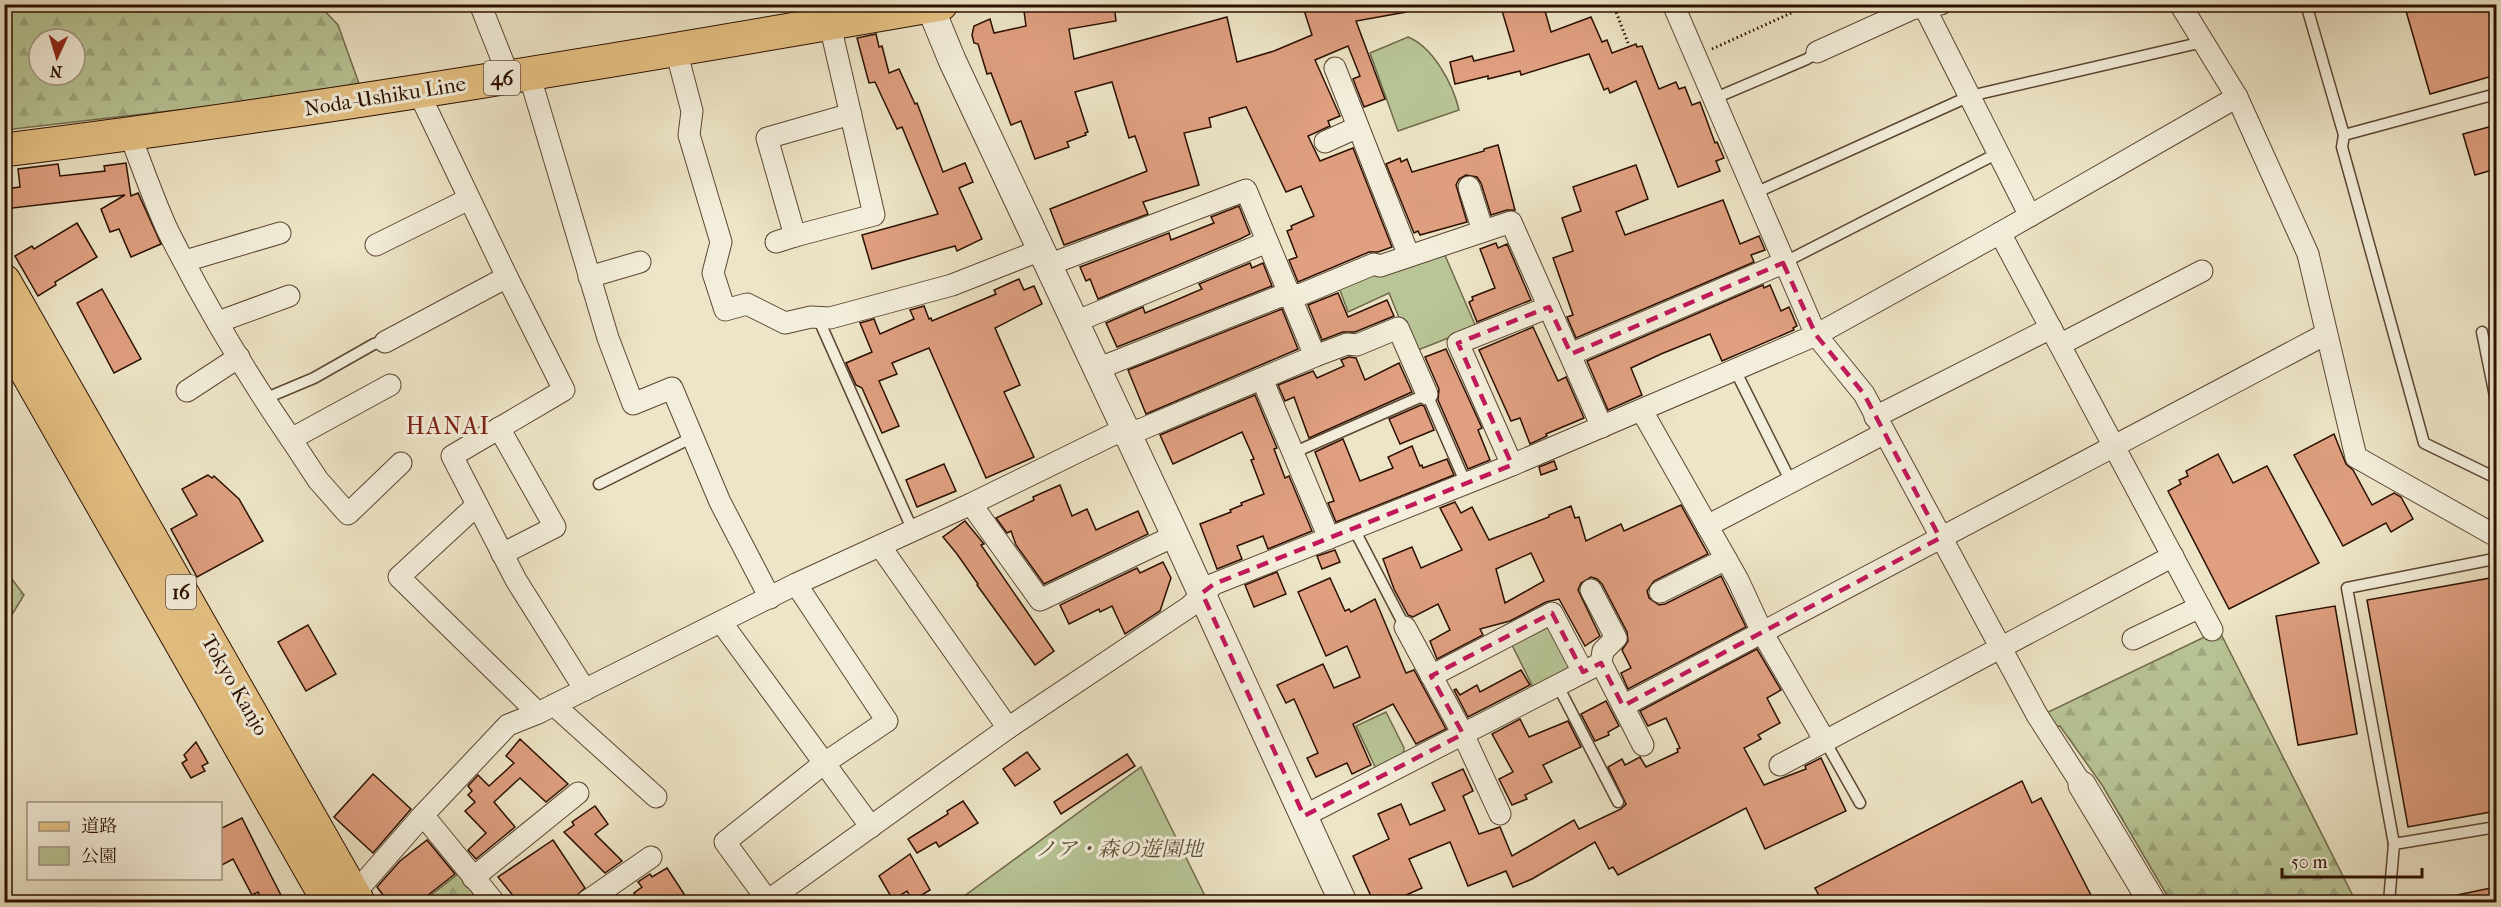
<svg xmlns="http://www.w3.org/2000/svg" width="2501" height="907" font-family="'IM FELL French Canon','Noto Serif JP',serif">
<defs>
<pattern id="forest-firs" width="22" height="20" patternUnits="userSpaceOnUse" patternTransform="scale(1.5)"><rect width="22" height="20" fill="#b8c596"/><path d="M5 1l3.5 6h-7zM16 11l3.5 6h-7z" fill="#9ea880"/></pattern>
</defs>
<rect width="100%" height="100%" fill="#ede5c7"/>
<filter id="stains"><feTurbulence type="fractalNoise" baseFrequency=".00333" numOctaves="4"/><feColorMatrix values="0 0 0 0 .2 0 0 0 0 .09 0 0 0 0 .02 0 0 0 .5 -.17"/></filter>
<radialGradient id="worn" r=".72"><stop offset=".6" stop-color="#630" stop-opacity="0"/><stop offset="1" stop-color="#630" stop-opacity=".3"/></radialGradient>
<g fill="#b8c596" stroke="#726a4b" stroke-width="1.5">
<path d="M1408,37C1433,47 1453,84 1459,110L1398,131L1370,53Z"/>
<path d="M1444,253L1476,327L1413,352L1389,293L1348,312L1338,285Z"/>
<path d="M1546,622L1576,670L1535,691L1510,641Z"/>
<path d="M1386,712L1404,748L1403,757L1377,771L1356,726Z"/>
<path d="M1141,767L1208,902H956Z"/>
</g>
<g fill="url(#forest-firs)" stroke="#726a4b" stroke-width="1.5" fill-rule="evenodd">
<path d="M4,5H319L338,25L361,89L5,130ZM39,39H75V75H39Z"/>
<path d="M5,570L24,595L5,626Z"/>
<path d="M2219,630L2356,902H2171L2102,785L2060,726L2051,727L2042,715Z"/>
<path d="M462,871L488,902H422Z"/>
</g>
<g fill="#df9f80" stroke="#2c1000" stroke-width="1.5" fill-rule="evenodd">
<path d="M1050,4H1114L1116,21L1069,29L1074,59L1227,17L1237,62L1274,51L1312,35L1302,4H1406V12L1356,21L1385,99L1364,107L1353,79L1360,76L1348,46L1315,60L1340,116L1328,121L1330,126L1308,136L1320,161L1353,148L1392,247L1378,252H1369L1298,282L1289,260L1297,257L1287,231L1292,229L1291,226L1314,216L1301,186L1286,192L1246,107L1209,118L1211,127L1184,133L1199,185L1143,202L1148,214L1064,245L1050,209L1147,171L1135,136L1129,138L1112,82L1075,92L1088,132L1085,133L1086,135L1067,142L1069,147L1035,159L1021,121L1011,125L991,73L987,74L978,44L974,43L972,35L974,26L990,19L994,33L1026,26L1024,11Z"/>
<path d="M1500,4H1543L1551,32L1591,17L1602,42L1607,40L1612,53L1636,44L1637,47L1642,46L1659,89L1676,82L1679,89L1685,87L1692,105L1700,102L1715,143L1717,142L1724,158L1716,161L1720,171L1678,187L1636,81L1610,93L1608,88L1604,90L1589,54L1521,75L1520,71L1488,79V76L1455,84L1450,62L1472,56L1474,61L1514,51Z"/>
<path d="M2404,4H2496V75L2430,94Z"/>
<path d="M876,34L879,47L882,46L889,73L899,69L915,104L917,103L943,172L965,163L973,182L959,188L982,239L957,251L955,246L872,269L862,235L938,214L902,127L897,129L875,82L869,83L857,38Z"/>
<path d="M2496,125V169L2475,175L2463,134Z"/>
<path d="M1498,145L1515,210H1507L1491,215L1481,183L1477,177L1466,175L1459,179L1456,185L1467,222L1420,235L1418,231L1414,233L1386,164L1400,158L1401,162L1407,159L1412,172L1484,151V149Z"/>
<path d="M126,163L131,196L138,193L161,244L131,257L119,229L110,232L101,209L125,195L4,209V189L20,187L18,169L58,164L60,176L105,171L104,166Z"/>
<path d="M1636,165L1648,199L1616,212L1625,235L1723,200L1740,244L1759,236L1765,250L1751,255L1754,262L1576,338L1567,317L1573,315L1553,258L1573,251L1562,218L1581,211L1573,187Z"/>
<path d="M1239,206L1250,234L1240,239L1098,299L1090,279L1086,281L1080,267L1169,233L1171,240L1214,223L1211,217Z"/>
<path d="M77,223L97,257L55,282L56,285L38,296L15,256L32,246L34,249Z"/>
<path d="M1496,243L1498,248L1507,244L1531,300L1477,322L1469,302L1473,300L1472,297L1495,288L1480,249Z"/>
<path d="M1250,263L1252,268L1263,263L1272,286L1117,347L1106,323L1143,307L1145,313L1167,304L1202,289L1199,284Z"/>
<path d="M1019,279L1024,290L1034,286L1042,304L995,328L1020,385L1004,392L1034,457L986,478L929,348L892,363L897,374L879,381L899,426L882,433L862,388L856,385L846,363L872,352L860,323L874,319L880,334L914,319L910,310L924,306L929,319L931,318L932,321L996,294L994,290Z"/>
<path d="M1763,285L1764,288L1770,285L1781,311L1789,307L1797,326L1793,328L1794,330L1722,361L1710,334L1661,354L1631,368L1642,395L1608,410L1587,361Z"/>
<path d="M102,289L141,359L114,373L77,303Z"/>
<path d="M1338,293L1348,317L1387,300L1394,316L1355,332H1343L1322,340L1308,305Z"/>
<path d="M1282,309L1298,349L1146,414L1128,370Z"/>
<path d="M1533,327L1558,381L1566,377L1584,418L1546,434L1547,436L1530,444L1520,418L1511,421L1479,350Z"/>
<path d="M1446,349L1482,428L1478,430L1490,460L1468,469L1438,400L1439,389L1425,357Z"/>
<path d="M1349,357L1356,358L1365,380L1399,363L1412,392L1309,438L1294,397L1285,401L1278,385L1313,371L1317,378L1344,366L1341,360Z"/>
<path d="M1255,395L1277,448L1274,449L1285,478L1289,476L1312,531L1268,549L1263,536L1237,546L1242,559L1217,569L1200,524L1231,512L1230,510L1242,505L1241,503L1264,494L1251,460L1254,459L1242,432L1173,464L1160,435Z"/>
<path d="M1421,405L1424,406L1434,430L1400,444L1389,419Z"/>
<path d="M2334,434L2346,464L2353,470L2372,505L2394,493L2401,497L2413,519L2391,532L2386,523L2343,546L2294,455Z"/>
<path d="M1343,439L1360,481L1393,468L1388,457L1412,446L1420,466L1422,465L1423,468L1447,459L1454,475L1336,522L1328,503L1334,501L1315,452Z"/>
<path d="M2218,454L2233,483L2267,466L2319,563L2229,609L2168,491L2181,484L2179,480L2188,476L2186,471Z"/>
<path d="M1554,461L1557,469L1541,475L1539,467Z"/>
<path d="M944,464L956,491L917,507L906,480Z"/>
<path d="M208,475L212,478L214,476L239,499L263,541L197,577L171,529L197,515L182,489Z"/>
<path d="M1060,485L1072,516L1087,509L1096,530L1138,511L1148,534L1044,584L1016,545L1011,531L1007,533L996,518L1034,500L1033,497Z"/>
<path d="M1455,502L1461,513L1472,507L1489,540L1549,517V515L1571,506L1575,518L1579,517L1586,541L1621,524L1624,531L1681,505L1708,554L1654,581L1647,591L1649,598L1659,605L1665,604L1721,576L1746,627L1628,689L1621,673L1631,668L1622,650L1628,641L1627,632L1602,584L1597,579L1591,577L1581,583L1578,590L1600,636L1585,646L1559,599L1546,602L1510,621L1480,629L1483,635L1437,659L1430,641L1450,630L1438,604L1413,617L1408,615L1394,589L1383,559L1412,547L1421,568L1462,550L1440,508ZM1531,553L1544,581L1505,603L1496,569Z"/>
<path d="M965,521L984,544L981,545L1054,651L1035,665L977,585L978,584L957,554L943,537Z"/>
<path d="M1335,550L1340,562L1322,569L1317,556Z"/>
<path d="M1163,562L1171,578L1160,611L1125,634L1112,606L1100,612L1099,609L1069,624L1060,605L1137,568L1140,573Z"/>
<path d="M1277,572L1286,594L1254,607L1245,585Z"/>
<path d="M2496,577V811L2408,827L2367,600Z"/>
<path d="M1330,578L1345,611L1349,609L1351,612L1375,599L1406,673L1414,670L1446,729L1416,744L1393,704L1353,724L1371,765L1352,774L1347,763L1316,777L1307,758L1318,753L1294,699L1286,703L1277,685L1323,664L1334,688L1360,677L1347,646L1326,656L1298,592Z"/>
<path d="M2335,606L2357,734L2298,745L2276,616Z"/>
<path d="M308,625L336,674L306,691L278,642Z"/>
<path d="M1757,649L1781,690L1767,698L1780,723L1758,735L1761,739L1744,748L1764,785L1806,769L1805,766L1821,758L1846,811L1765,849L1746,808L1618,875L1613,867L1609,869L1595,842L1532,879L1513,887L1506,871L1468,886L1450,842L1409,859L1422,888L1388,903H1374L1353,856L1389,839L1378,814L1401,804L1410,825L1445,810L1432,783L1463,769L1473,791L1463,796L1479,834L1500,827L1512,856L1574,820L1579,829L1621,809L1626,804L1608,767L1622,759L1625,765L1640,757L1646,767L1678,752L1677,749L1680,748L1666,718L1648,726L1640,711Z"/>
<path d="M1521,670L1530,685L1468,717L1454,690L1456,689L1460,695L1477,685L1480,692Z"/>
<path d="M1606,701L1619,726L1608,732L1609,735L1595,741L1581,714Z"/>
<path d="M1520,719L1529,737L1568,721L1581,747L1543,765L1552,782L1525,795L1527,799L1512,805L1499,779L1513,772L1492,734Z"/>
<path d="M520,739L568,784L546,802L520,778L494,802L515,827L476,859L468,850L486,833L465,811L475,802L468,795L472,791L468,786L478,775L489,786L514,763L506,756Z"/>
<path d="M196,742L208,763L202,766L205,771L191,778L182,763L187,760L184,755Z"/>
<path d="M1027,752L1040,769L1015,786L1003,769Z"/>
<path d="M1127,754L1135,766L1061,814L1054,802Z"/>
<path d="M373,774L411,809L373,853L334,817Z"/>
<path d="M2022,781L2032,803L2041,798L2095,903H1823L1815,888Z"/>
<path d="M963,801L978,823L939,847L936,842L917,853L908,839L948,814L947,811Z"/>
<path d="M595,806L608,824L595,834L622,861L605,873L564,832L574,825L572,822Z"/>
<path d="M242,818L264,862L285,903H264L258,892L252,895L233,859L220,866V829Z"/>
<path d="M427,840L455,874L418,903H389L377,887L400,861Z"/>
<path d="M553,840L585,888L568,903H519L498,877Z"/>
<path d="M910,854L930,890L912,901L907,891L893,900L879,876Z"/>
<path d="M667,868L690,903H640L634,893L642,887L638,882L650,874L652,877Z"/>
<path d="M2496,887V903H2453L2452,896Z"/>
</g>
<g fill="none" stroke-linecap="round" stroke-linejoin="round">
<defs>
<g id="service">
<path d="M2306,4L2344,135L2342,147L2424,443L2496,478"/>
<path d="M1713,99L1807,59L1817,52"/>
<path d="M2344,135L2496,94"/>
<path d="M1755,193L1970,96L2203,42"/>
<path d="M1783,263L1998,153"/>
<path d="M818,318L913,531"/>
<path d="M2482,332L2496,401"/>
<path d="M1735,370L1791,482"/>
<path d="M264,399L314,378L374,344L385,342"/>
<path d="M1295,452L1427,394L1466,484"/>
<path d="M599,484L693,437"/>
<path d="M1354,529L1405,627"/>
<path d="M1558,686L1618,802"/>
<path d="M1825,741L1860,803"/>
<path d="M2394,844L2347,588L2489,560L2496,561"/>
<path d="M2389,902L2394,844L2496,827"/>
</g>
<g id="minor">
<path d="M480,4L509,77"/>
<path d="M1673,4L1816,335L1864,394L2037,715L2082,785"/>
<path d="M2180,4L2237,97L2308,254L2356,457L2496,536"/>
<path d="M1925,8L2030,216"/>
<path d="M830,25L874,215L795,236L767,138L851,114"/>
<path d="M676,50L692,111L689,135L721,242L713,273L725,310L747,304L785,323L811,317L830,318L952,285L1041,250"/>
<path d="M1817,52L1912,9L1941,4"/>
<path d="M1335,68L1409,256"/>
<path d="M529,74L608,338L633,404L672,388L720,502L770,598"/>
<path d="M418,91L507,277L564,390L452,456L516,580L585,690"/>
<path d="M130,135C142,166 153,198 167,229C203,301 245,372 291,439L390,385"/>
<path d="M1325,142L1358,127"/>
<path d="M1469,187L1483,231"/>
<path d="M2000,233L2212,630"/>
<path d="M776,242L795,236"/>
<path d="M376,245L469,199"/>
<path d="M185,261L280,233"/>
<path d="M589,277L640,262"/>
<path d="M218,322L289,296"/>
<path d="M1075,322L1267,242"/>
<path d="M385,342L507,277"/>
<path d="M2061,344L2202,271"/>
<path d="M1571,354L1783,263"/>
<path d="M1315,356L1347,344L1357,345L1398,328L1427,394"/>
<path d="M1097,369L1278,297L1302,294L1374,264L1380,266L1511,222L1602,427"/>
<path d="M1262,379L1329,538"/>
<path d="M187,391L239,357"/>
<path d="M1642,411L1738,580L1762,632L1825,741"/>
<path d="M1875,417L2051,328"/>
<path d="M499,428L555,527L502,554"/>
<path d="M291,439L318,480L348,514L401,463"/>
<path d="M1512,465L1458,343L1549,307"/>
<path d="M971,504L1040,600L1176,535"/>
<path d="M477,505L399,577L538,713"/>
<path d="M1707,526L1883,434"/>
<path d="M880,546L1008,728"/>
<path d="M1591,590L1616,638L1603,651L1601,663"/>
<path d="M1660,592L1726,559"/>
<path d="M721,622L871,827"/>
<path d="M1405,627L1463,734L1500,814"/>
<path d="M2133,639L2200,607"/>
<path d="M1431,676L1552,613L1583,672"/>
<path d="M554,705L656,797"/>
<path d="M1623,706L1643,745"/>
<path d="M1780,765L2173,556"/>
<path d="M423,815L494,902"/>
<path d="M1304,816L1601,663L1623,706L2326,334"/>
<path d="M473,878L578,793"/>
<path d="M768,901L725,842L823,764L887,721L796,584"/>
<path d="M347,902L423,815L508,725L538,713L796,584L971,504L1112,435L1142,429L1315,356L1246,190L1048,265"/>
<path d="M586,902L651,857"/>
<path d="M766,902L1008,728L1189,607L1214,584L1512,465L1816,335L2000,233L2237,97"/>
</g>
<g id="tertiary">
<path d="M929,4L952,60L1168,520L1343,902"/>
<path d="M2082,785L2152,902"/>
</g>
<path id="primary" d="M4,150C318,111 630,58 941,4"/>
<g id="trunk">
<path d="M4,281L358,902"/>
<path d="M4,332L329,902"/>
</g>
</defs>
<use href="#service" stroke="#5c4532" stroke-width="13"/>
<use href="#minor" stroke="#5c4532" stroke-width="23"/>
<use href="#tertiary" stroke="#5c4532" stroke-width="29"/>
<use href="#primary" stroke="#2c1000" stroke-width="35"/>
<use href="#trunk" stroke="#2c1000" stroke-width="35"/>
<g stroke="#2c1000" stroke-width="3" stroke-dasharray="1.5 3" stroke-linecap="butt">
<path d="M1613,4L1628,43"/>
<path d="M1712,49L1811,4"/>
</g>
<use href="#service" stroke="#f3eedb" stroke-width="10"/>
<use href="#minor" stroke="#f3eedb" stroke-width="21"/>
<use href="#tertiary" stroke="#f3eedb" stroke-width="27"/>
<use href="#primary" stroke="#e6c284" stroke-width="33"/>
<use href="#trunk" stroke="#e6c284" stroke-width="33"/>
</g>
<path fill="none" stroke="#c2185b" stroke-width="4.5" stroke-dasharray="12 8" stroke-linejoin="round" d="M1783,263L1816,335L1864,394L1940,538L1623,706L1601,663L1583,672L1552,613L1431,676L1463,734L1304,816L1202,593L1214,584L1512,465L1458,343L1549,307L1571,354Z"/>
<g text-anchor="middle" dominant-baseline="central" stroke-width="6" stroke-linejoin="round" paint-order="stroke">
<g fill="#f3eedb" stroke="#685342" stroke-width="1.5">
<rect x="484" y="61" width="36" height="34" rx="4.5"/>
<rect x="166" y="575" width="30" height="34" rx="4.5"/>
</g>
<g font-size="20" font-weight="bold" fill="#2c1000">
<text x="502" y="78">46</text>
<text x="181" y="592">16</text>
</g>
<g font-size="21" fill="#2c1000" stroke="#f3eedb">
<text transform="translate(385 96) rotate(-9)">Noda-Ushiku Line</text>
<text transform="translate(235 685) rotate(60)">Tokyo Kanjo</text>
</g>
<g font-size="21" font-style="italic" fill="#5d4f34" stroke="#f3eedb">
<text x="1119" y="849">ノア・森の遊園地</text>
</g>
<g font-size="24" letter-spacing="1.5" fill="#7a1f14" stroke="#f3eedb">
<text x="448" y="426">HANAI</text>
</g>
</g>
<rect width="2501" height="907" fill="none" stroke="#ede5c7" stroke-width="24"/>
<rect x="6" y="6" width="2489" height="895" fill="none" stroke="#2c1000" stroke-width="3"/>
<rect x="12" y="12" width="2477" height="883" fill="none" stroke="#2c1000" stroke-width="1.5"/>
<rect x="27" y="802" width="195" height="78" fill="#f3eedb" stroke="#a39583" stroke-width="1.5"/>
<rect x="39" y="822" width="30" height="9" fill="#e6c284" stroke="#a39583" stroke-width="1.5"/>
<text x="81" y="832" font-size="18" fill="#2c1000">道路</text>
<rect x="39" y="847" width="30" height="18" fill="#b8c596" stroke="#a39583" stroke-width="1.5"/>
<text x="81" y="862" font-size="18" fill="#2c1000">公園</text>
<g transform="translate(57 57) rotate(184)"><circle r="28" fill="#f3eedb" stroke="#a39583" stroke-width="1.5"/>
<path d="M0-4.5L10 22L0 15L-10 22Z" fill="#8f2418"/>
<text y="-9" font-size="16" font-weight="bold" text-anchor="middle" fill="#2c1000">N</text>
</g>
<path d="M2282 868v9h140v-9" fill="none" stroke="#2c1000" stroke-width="3"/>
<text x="2291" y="868" font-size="18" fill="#2c1000" stroke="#f3eedb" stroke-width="4.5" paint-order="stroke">50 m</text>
<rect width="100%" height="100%" filter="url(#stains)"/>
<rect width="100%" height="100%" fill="url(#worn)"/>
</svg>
